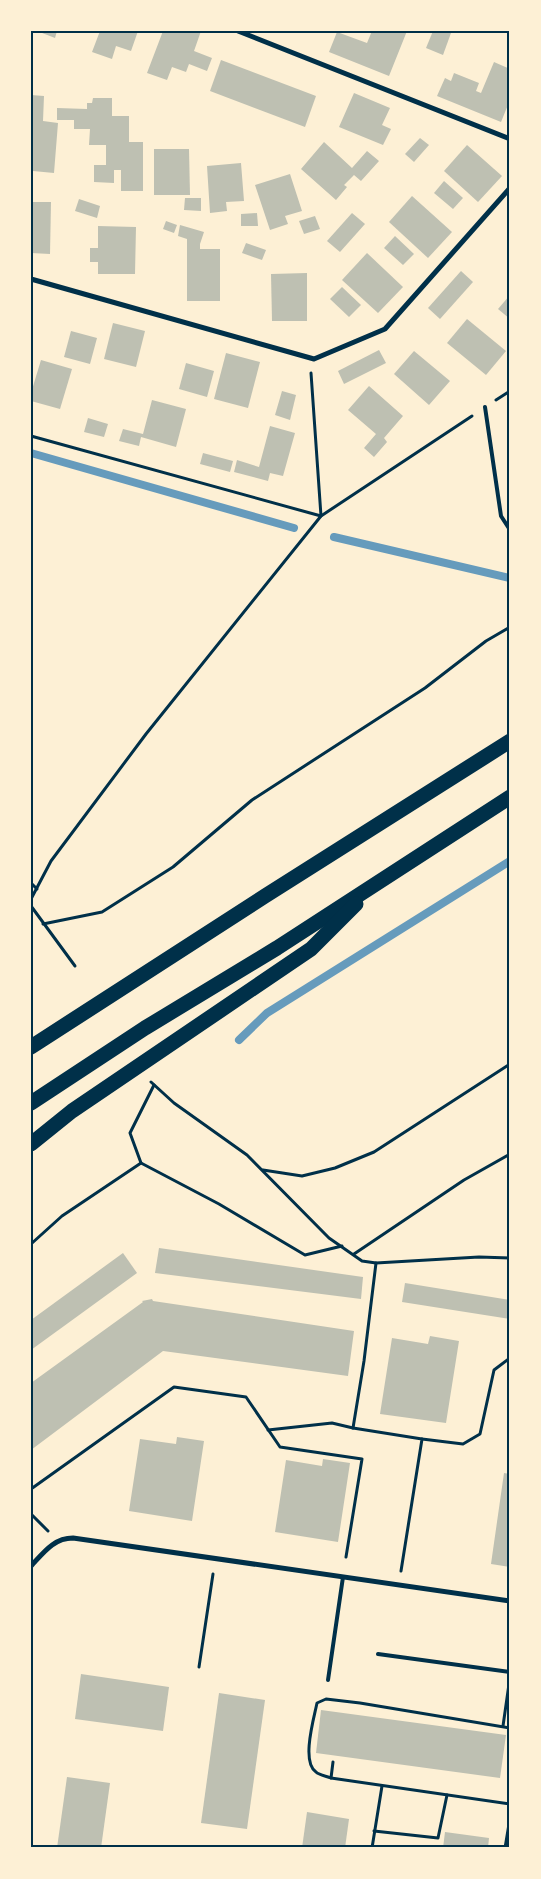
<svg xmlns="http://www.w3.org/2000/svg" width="541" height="1879" font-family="Raleway,sans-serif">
<rect width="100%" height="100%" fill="#fdf0d5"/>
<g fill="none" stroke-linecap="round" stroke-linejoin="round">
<g stroke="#669bbc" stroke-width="8">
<path d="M31,453L294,528"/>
<path d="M334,537L510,578"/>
<path d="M239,1040L267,1013L510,861"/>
</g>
</g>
<g fill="#bec0b2">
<path d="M37,31H57L55,38Z"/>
<path d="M100,31H138L131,51L116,46L112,59L92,52Z"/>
<path d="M163,31H201L194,51L212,58L207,71L189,64L186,72L172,67L167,80L147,73Z"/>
<path d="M372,31H407L389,76L329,52L337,32L367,43Z"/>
<path d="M433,31H446L451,33L443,55L426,48Z"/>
<path d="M221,60L316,96L305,127L210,91Z"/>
<path d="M494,62L510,69V100L501,122L437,96L445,78L451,81L454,73L479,83L476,91L481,93Z"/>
<path d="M354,93L390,108L382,125L391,129L383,145L339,127Z"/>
<path d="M31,95L44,96L43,121L58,123L54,173L33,171Z"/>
<path d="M93,98H112V116H129V142H143V191H121V170H114V183L94,182V165H106V145H89L90,129H74V120H57V108L87,109V103H92Z"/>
<path d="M420,138L429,145L414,162L405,154Z"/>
<path d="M324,142L352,168L367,151L379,161L361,181L354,175L344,185L347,187L336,200L301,169Z"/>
<path d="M467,145L502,176L478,202L444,171Z"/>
<path d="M154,149H189L190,195H154Z"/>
<path d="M241,163L244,201L226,202L227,211L210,213L207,166Z"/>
<path d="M290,174L302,211L285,216L288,224L270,230L255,185Z"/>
<path d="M444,181L463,198L453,209L434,193Z"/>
<path d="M412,196L452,232L428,258L389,222Z"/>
<path d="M185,198H201V211L184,210Z"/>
<path d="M79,199L100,206L97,218L75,211Z"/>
<path d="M31,202H51L50,254L31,253Z"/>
<path d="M257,213L258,226H241V214Z"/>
<path d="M352,213L365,224L340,252L327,241Z"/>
<path d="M315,216L320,229L304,234L299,221Z"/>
<path d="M166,221L177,225L174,233L163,229Z"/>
<path d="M180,225L204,232L200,244V249H220V301H187V239L178,236Z"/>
<path d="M98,226L136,227L135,274H98V262H90V248H98Z"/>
<path d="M395,236L414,254L403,265L384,248Z"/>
<path d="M246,243L266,250L262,260L242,253Z"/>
<path d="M367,253L403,287L378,313L342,280Z"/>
<path d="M461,271L473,282L440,319L428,308Z"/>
<path d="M307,273V321H272L271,274Z"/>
<path d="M342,287L361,305L349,317L330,299Z"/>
<path d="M510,295V319L498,309Z"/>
<path d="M467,319L506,351L486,375L447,343Z"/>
<path d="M113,323L145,331L136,367L104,359Z"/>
<path d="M71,331L97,338L90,364L64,357Z"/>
<path d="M379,350L386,363L344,384L338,371Z"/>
<path d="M414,351L450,381L429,405L394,374Z"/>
<path d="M226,353L260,362L248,408L214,399Z"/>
<path d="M41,360L72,369L60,409L31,401V393Z"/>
<path d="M186,363L214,371L207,397L179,389Z"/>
<path d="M369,386L403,416L384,438L387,442L374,457L364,448L376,434L348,410Z"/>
<path d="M282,391L296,395L290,420L275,415Z"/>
<path d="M152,400L186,409L176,447L141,437L139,446L119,441L123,429L143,434Z"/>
<path d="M88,418L108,424L104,437L84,432Z"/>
<path d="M270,426L295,433L283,476L270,473L268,481L234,472L237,460L259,467Z"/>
<path d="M203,453L233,461L230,472L200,464Z"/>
<path d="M159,1248L363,1277L361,1299L155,1273Z"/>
<path d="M123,1253L137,1273L31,1350V1320Z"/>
<path d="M405,1283L510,1300V1319L402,1302Z"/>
<path d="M152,1299L153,1301L354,1331L348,1376L163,1351L31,1450V1383L143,1302L142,1301Z"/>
<path d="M430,1336L459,1341L446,1423L380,1414L392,1338L428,1344Z"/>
<path d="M177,1437L204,1441L192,1521L129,1511L140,1439L176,1444Z"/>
<path d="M323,1459L350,1463L338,1542L275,1532L286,1460L322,1466Z"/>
<path d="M504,1473L510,1474V1567L491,1564Z"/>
<path d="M81,1674L169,1687L163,1731L75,1719Z"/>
<path d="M219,1693L265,1700L247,1829L201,1823Z"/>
<path d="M321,1710L506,1735L500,1778L316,1753Z"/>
<path d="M67,1777L110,1783L101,1848H57Z"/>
<path d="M307,1812L349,1819L345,1848H302Z"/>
<path d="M445,1832L489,1838L488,1848H443Z"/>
</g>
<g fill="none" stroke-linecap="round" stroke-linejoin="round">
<g stroke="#003049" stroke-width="3">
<path d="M496,400L510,391"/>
<path d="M31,436L321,516L311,373"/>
<path d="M31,883L37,889"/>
<path d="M31,899L51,861L146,734L321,516L472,416"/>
<path d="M31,906L75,966"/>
<path d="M43,924L102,912L173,867L252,800L425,688L486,641L510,627"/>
<path d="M151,1082L174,1103L247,1155L329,1238L362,1261L376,1263L479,1257L510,1258"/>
<path d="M141,1163L219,1204L305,1255L342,1246"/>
<path d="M263,1170L302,1176L335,1168L374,1152L510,1064"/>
<path d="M31,1244L62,1216L141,1163L130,1133L154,1085"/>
<path d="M354,1254L464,1180L510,1154"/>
<path d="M376,1263L364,1361L353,1428L422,1439L401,1571"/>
<path d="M268,1430L332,1423L353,1428"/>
<path d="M422,1439L463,1444L480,1434L494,1370L510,1358"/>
<path d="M31,1489L174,1387L246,1397L280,1447L362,1459L346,1557"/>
<path d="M31,1514L48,1531"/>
<path d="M199,1667L213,1574"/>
<path d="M503,1726L509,1684"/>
<path d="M333,1762L331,1778L510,1804"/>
<path d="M331,1778C326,1776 319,1775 316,1772C301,1762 314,1718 317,1703L326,1699L360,1703L510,1728"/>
<path d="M374,1831L438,1838L447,1795"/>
<path d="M372,1848L382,1786"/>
<path d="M505,1848L510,1818"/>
</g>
<g stroke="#003049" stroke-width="4">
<path d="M485,407L501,516L510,530"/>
<path d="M378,1654L510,1672"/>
<path d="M328,1680L343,1577"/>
</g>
<g stroke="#003049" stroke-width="5">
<path d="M238,31L510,139"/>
<path d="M31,279L314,359L385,329L510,188"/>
<path d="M31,1566C44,1552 54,1538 73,1538L510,1601"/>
</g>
<g stroke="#003049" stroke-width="15">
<path d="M31,1047L265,896L510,741"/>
<path d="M31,1103L145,1028L277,948L510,797"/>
<path d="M31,1144L72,1111L311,949L356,904"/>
</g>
</g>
<rect width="541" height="1879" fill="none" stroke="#fdf0d5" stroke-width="65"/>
<rect x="32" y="32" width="476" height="1814" fill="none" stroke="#003049" stroke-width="2"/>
</svg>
